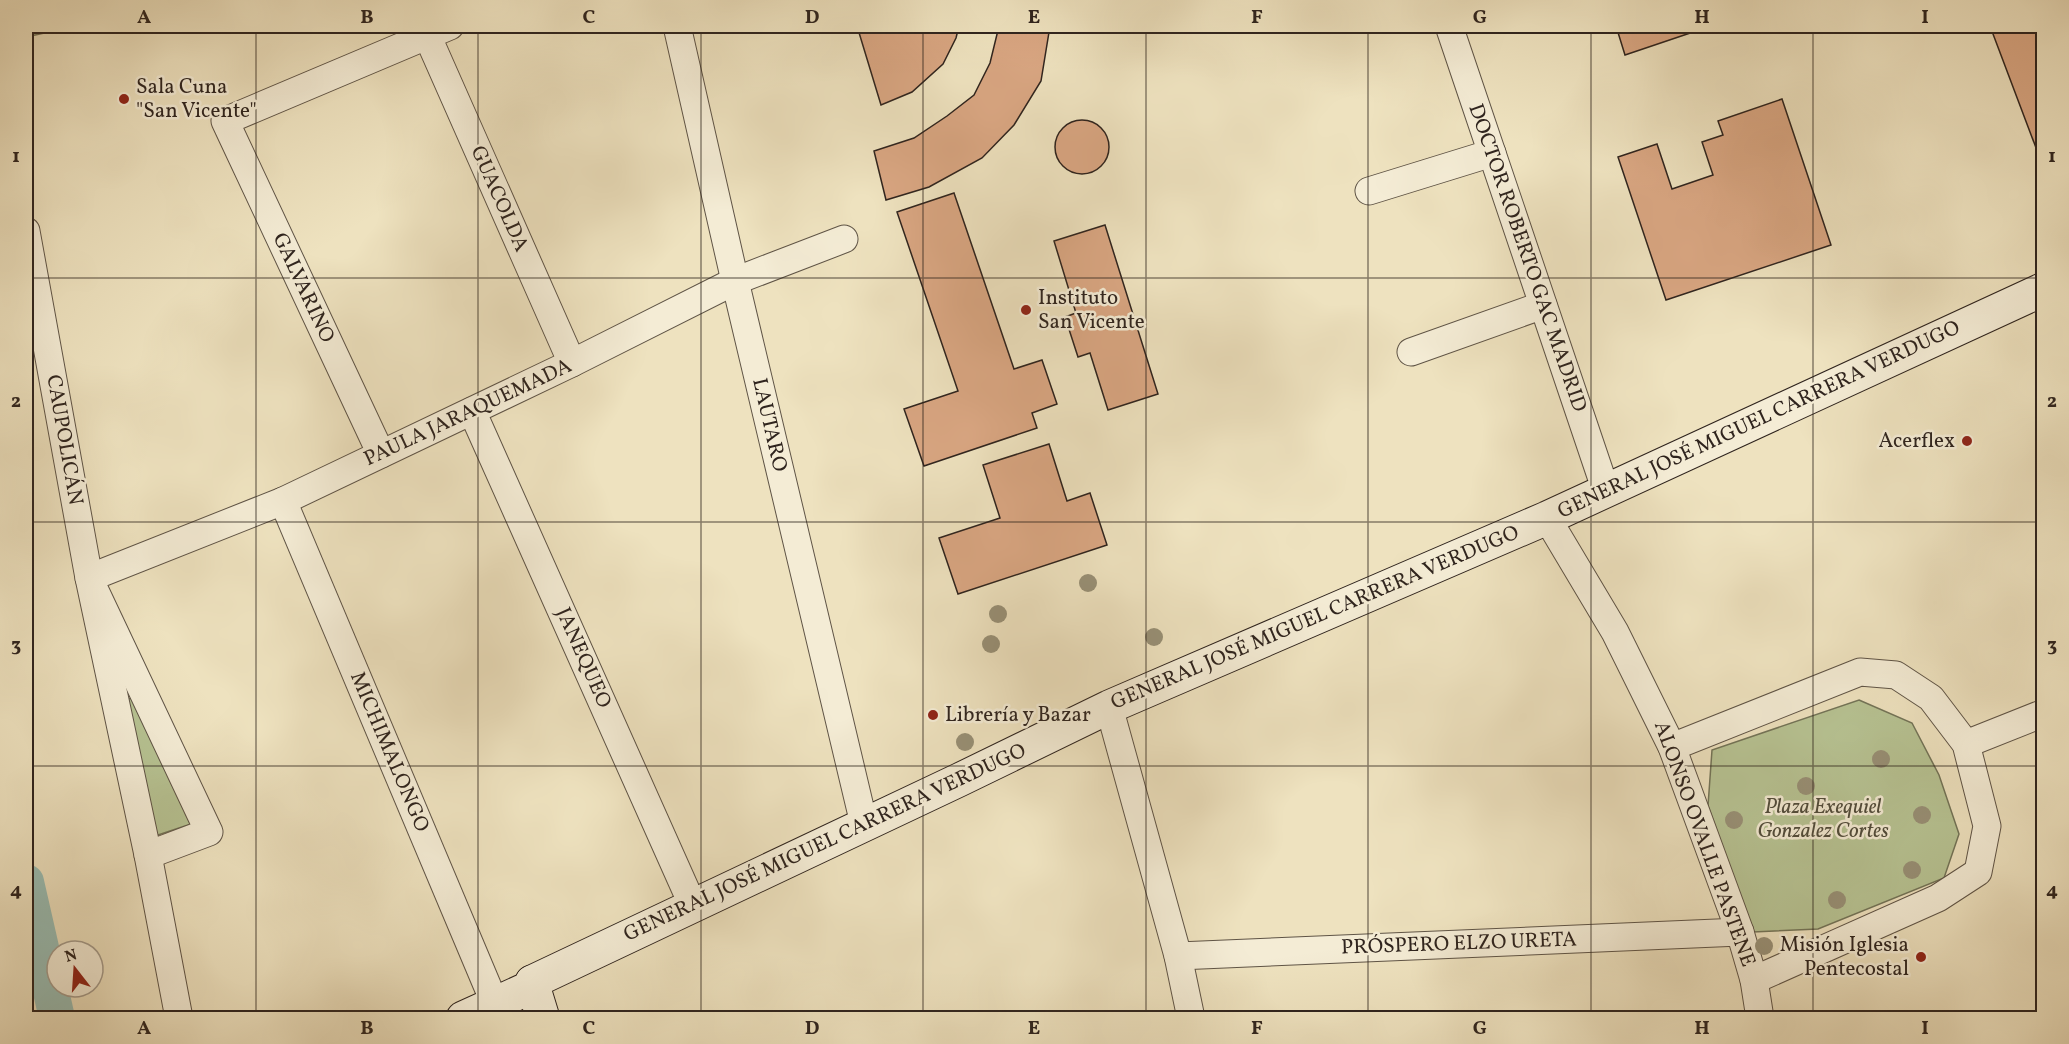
<svg xmlns="http://www.w3.org/2000/svg" width="2069" height="1044" font-family="Vollkorn,serif">
<rect width="100%" height="100%" fill="#eee2bf"/>
<filter id="stains"><feTurbulence type="fractalNoise" baseFrequency=".00333" numOctaves="4"/><feColorMatrix values="0 0 0 0 .2 0 0 0 0 .09 0 0 0 0 .02 0 0 0 .5 -.17"/></filter>
<radialGradient id="worn" r=".72"><stop offset=".6" stop-color="#630" stop-opacity="0"/><stop offset="1" stop-color="#630" stop-opacity=".3"/></radialGradient>
<g fill="#b7c393" stroke="#737458" stroke-width="1.5">
<path d="M26,26H76L26,37Z"/>
<path d="M139,695L194,823L155,836L126,700Z"/>
<path d="M1859,700L1912,723L1939,775L1959,834L1944,878L1818,929L1753,932L1708,806L1712,750Z"/>
</g>
<g fill="none" stroke-linecap="round" stroke-linejoin="round">
<path stroke="#99bdb3" stroke-width="36" d="M26,882L57,1018"/>
</g>
<g fill="#d9a682" stroke="#2f241e" stroke-width="1.5">
<path d="M857,26H959L956,38L943,64L912,92L881,105Z"/>
<path d="M999,26H1050L1041,81L1014,125L982,158L929,187L886,200L874,151L914,138L947,116L974,95L990,63Z"/>
<path d="M1616,26H1711L1625,55Z"/>
<path d="M1990,26H2044V169Z"/>
<path d="M1782,99L1831,245L1666,300L1618,157L1657,144L1672,189L1713,175L1702,142L1723,135L1718,121Z"/>
<circle cx="1082" cy="147" r="27"/>
<path d="M954,193L1014,369L1042,360L1057,404L1032,413L1037,428L924,466L904,409L958,391L897,212Z"/>
<path d="M1105,225L1158,394L1108,410L1090,353L1078,357L1065,317L1076,313L1054,241Z"/>
<path d="M1049,444L1067,501L1090,493L1107,545L958,594L939,538L1000,518L983,465Z"/>
</g>
<g fill="none" stroke-linecap="round" stroke-linejoin="round">
<defs>
<g id="street">
<path d="M677,26L735,281L864,824"/>
<path d="M1449,26L1606,491"/>
<path d="M427,35L572,363"/>
<path d="M1369,191L1492,153"/>
<path d="M26,231L89,578L148,855L179,1018"/>
<path d="M1411,352L1543,305"/>
<path d="M472,411L693,906"/>
<path d="M381,454L225,121L450,26"/>
<path d="M283,501L495,1004"/>
<path d="M1547,518L1615,632L1672,747L1740,932L1754,980L1760,1018"/>
<path d="M1109,707L1178,956L1191,1018"/>
<path d="M1966,744L2044,713"/>
<path d="M1672,747L1860,672L1896,675L1931,698L1966,744L1987,826L1978,872L1938,898L1754,980"/>
<path d="M148,855L209,832L89,578L283,501L572,363L735,281L844,239"/>
<path d="M1178,956L1740,932"/>
</g>
<g id="secondary">
<path d="M532,982L543,1018"/>
<path d="M463,1018L529,988L532,982L959,780L1109,707L1547,518L2044,289"/>
</g>
</defs>
<use href="#street" stroke="#5f5446" stroke-width="29"/>
<use href="#secondary" stroke="#2f241e" stroke-width="35"/>
<use href="#street" stroke="#f4ecd5" stroke-width="27"/>
<use href="#secondary" stroke="#f4ecd5" stroke-width="33"/>
</g>
<g fill="#989076">
<circle cx="1088" cy="583" r="9"/>
<circle cx="998" cy="614" r="9"/>
<circle cx="1154" cy="637" r="9"/>
<circle cx="991" cy="644" r="9"/>
<circle cx="965" cy="742" r="9"/>
<circle cx="1881" cy="759" r="9"/>
<circle cx="1806" cy="786" r="9"/>
<circle cx="1922" cy="815" r="9"/>
<circle cx="1734" cy="820" r="9"/>
<circle cx="1912" cy="870" r="9"/>
<circle cx="1837" cy="900" r="9"/>
<circle cx="1764" cy="946" r="9"/>
</g>
<path fill="none" stroke="#2f241e" stroke-width="1.5" stroke-opacity="0.55" d="M256,26V1018M478,26V1018M701,26V1018M923,26V1018M1146,26V1018M1368,26V1018M1591,26V1018M1813,26V1018M26,278H2044M26,522H2044M26,766H2044"/>
<g fill="#8f2418" stroke="#f4ecd5" stroke-width="2">
<circle cx="124" cy="99" r="6"/>
<circle cx="1026" cy="310" r="6"/>
<circle cx="1967" cy="441" r="6"/>
<circle cx="933" cy="715" r="6"/>
<circle cx="1921" cy="957" r="6"/>
</g>
<g text-anchor="middle" dominant-baseline="central" stroke-width="5" stroke-linejoin="round" paint-order="stroke">
<g font-size="21" fill="#2f241e" stroke="#f4ecd5" text-anchor="start">
<text x="136" y="87">Sala Cuna<tspan x="136" dy="24">"San Vicente"</tspan></text>
<text x="1038" y="298">Instituto<tspan x="1038" dy="24">San Vicente</tspan></text>
<text x="1955" y="441" text-anchor="end">Acerflex</text>
<text x="945" y="715">Librería y Bazar</text>
<text x="1909" y="945" text-anchor="end">Misión Iglesia<tspan x="1909" dy="24">Pentecostal</tspan></text>
</g>
<g font-size="21" fill="#2f241e" stroke="#f4ecd5">
<text transform="translate(499 199) rotate(66)">GUACOLDA</text>
<text transform="translate(1527 258) rotate(71)">DOCTOR ROBERTO GAC MADRID</text>
<text transform="translate(303 288) rotate(65)">GALVARINO</text>
<text transform="translate(468 413) rotate(-25)">PAULA JARAQUEMADA</text>
<text transform="translate(1759 420) rotate(-25)">GENERAL JOSÉ MIGUEL CARRERA VERDUGO</text>
<text transform="translate(769 425) rotate(77)">LAUTARO</text>
<text transform="translate(64 440) rotate(80)">CAUPOLICÁN</text>
<text transform="translate(1315 618) rotate(-23)">GENERAL JOSÉ MIGUEL CARRERA VERDUGO</text>
<text transform="translate(583 658) rotate(66)">JANEQUEO</text>
<text transform="translate(389 752) rotate(67)">MICHIMALONGO</text>
<text transform="translate(825 843) rotate(-25)">GENERAL JOSÉ MIGUEL CARRERA VERDUGO</text>
<text transform="translate(1704 844) rotate(70)">ALONSO OVALLE PASTENE</text>
<text transform="translate(1459 944) rotate(-2)">PRÓSPERO ELZO URETA</text>
</g>
<g font-size="21" font-style="italic" fill="#514c3b" stroke="#f4ecd5">
<text x="1823" y="807">Plaza Exequiel<tspan x="1823" dy="24">Gonzalez Cortes</tspan></text>
</g>
</g>
<rect width="2069" height="1044" fill="none" stroke="#eee2bf" stroke-width="66"/>
<g transform="translate(75 969) rotate(343)"><circle r="28" fill="#f4ecd5" stroke="#a59c8c" stroke-width="1.5"/>
<path d="M0-4.5L10 22L0 15L-10 22Z" fill="#8f2418"/>
<text y="-9" font-size="16" font-weight="bold" text-anchor="middle" fill="#2f241e">N</text>
</g>
<rect x="33" y="33" width="2003" height="978" fill="none" stroke="#2f241e" stroke-width="2"/>
<g font-size="20" text-anchor="middle" font-weight="bold" fill="#2f241e">
<text x="144" y="23">A</text>
<text x="367" y="23">B</text>
<text x="589" y="23">C</text>
<text x="812" y="23">D</text>
<text x="1034" y="23">E</text>
<text x="1257" y="23">F</text>
<text x="1480" y="23">G</text>
<text x="1702" y="23">H</text>
<text x="1925" y="23">I</text>
<text x="16" y="162">1</text>
<text x="2052" y="162">1</text>
<text x="16" y="407">2</text>
<text x="2052" y="407">2</text>
<text x="16" y="651">3</text>
<text x="2052" y="651">3</text>
<text x="16" y="896">4</text>
<text x="2052" y="896">4</text>
<text x="144" y="1034">A</text>
<text x="367" y="1034">B</text>
<text x="589" y="1034">C</text>
<text x="812" y="1034">D</text>
<text x="1034" y="1034">E</text>
<text x="1257" y="1034">F</text>
<text x="1480" y="1034">G</text>
<text x="1702" y="1034">H</text>
<text x="1925" y="1034">I</text>
</g>
<rect width="100%" height="100%" filter="url(#stains)"/>
<rect width="100%" height="100%" fill="url(#worn)"/>
</svg>
